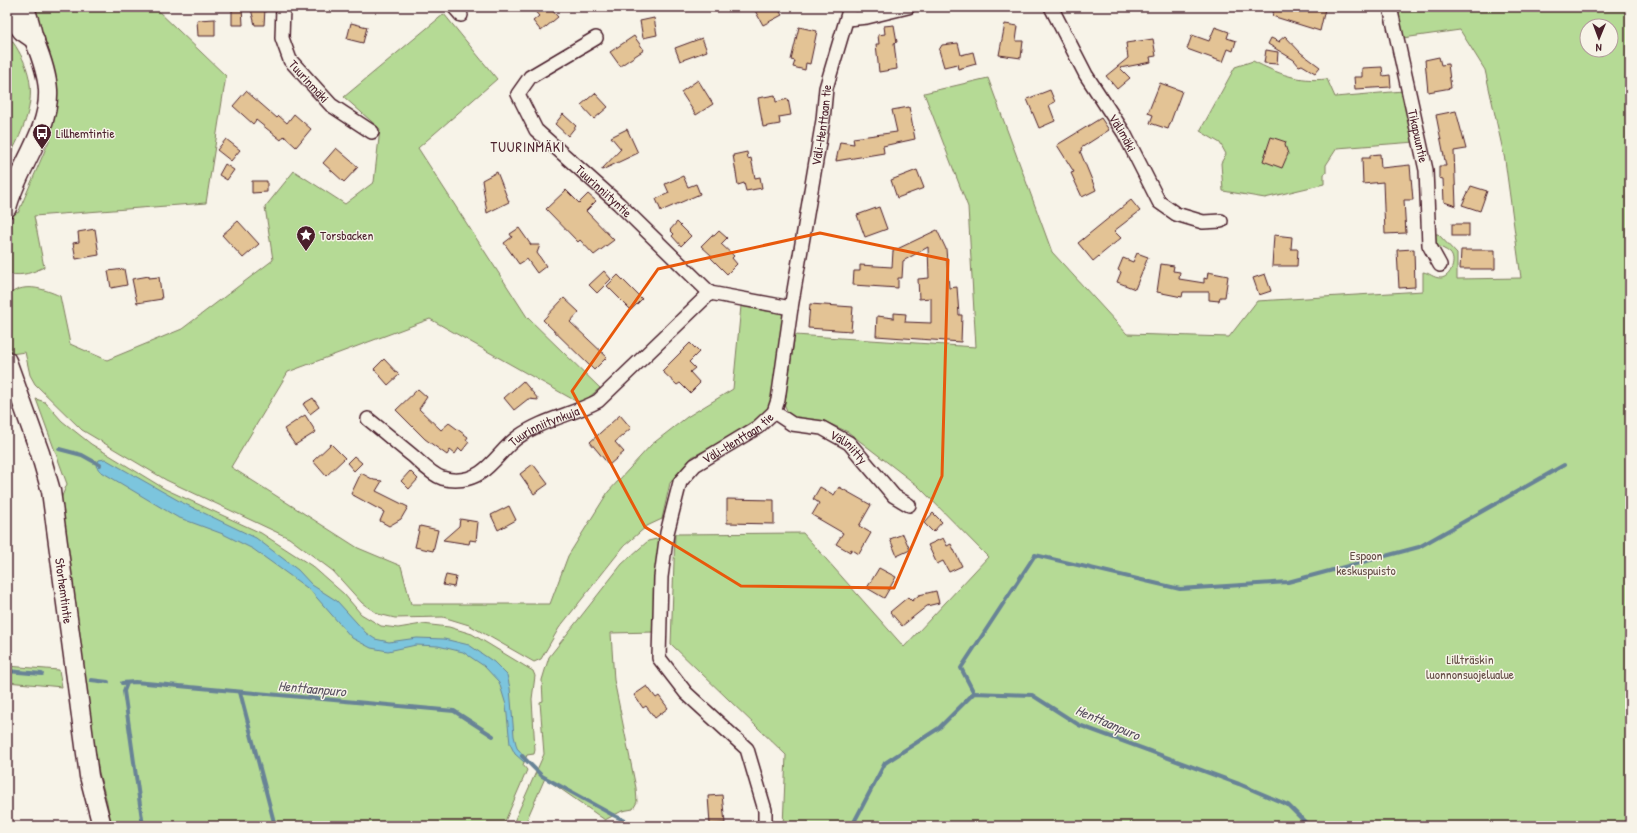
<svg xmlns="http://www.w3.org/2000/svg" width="1637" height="833" font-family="'Patrick Hand',sans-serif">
<rect width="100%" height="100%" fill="#f7f3e8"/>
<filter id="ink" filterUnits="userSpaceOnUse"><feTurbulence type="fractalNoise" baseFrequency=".025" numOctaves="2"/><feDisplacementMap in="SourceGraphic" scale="8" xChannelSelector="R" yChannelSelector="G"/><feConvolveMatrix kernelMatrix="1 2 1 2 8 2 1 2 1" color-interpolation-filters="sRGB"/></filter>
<g filter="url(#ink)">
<g fill="#b5da95" stroke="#807c60" fill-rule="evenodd">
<path d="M37,7H154L226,76L206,203L34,216L44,267C32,273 23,276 10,274L7,269V243L14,212L18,213L52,134V130L49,128C67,91 50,48 32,13L38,9Z"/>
<path d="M1404,7H1630V826H783L786,755L671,644L675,534L803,533L904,647L988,557L918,486L848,432L826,422L800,419L789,415L784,404L795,335L976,347L968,207L924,93L988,78L1052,252L1127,334L1229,337L1257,301L1423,291V272C1430,273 1433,278 1441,278C1451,277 1457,260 1450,253C1446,249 1440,248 1436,244L1435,234H1438L1457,254V279L1521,278L1505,160L1485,70L1460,30L1403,38C1400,28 1395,15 1404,7ZM1587,26H1611V50H1587Z"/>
<path d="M444,14L497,79L418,148L527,317L600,388L581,404L430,319L288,372L231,467L358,548L401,566L411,604H550L568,556L608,492L651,445L687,417L733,389L741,306L783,314L786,321L775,391L767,412L744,430L692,457L670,483L662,519L647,526L624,546L559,628L541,659L534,662L469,625L443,617L395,618L378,614L362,603L333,571L289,538L166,480L82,430L35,384L30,375L25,352L11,354L7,329V296C23,282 42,288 60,296L70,344L107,360L182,329L273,260L265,207L294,171L345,204L374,182L380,129L344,97Z"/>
<path d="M7,34C43,80 33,113 7,161Z"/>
<path d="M1253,61C1279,74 1298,82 1327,79L1335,97L1403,91L1415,142L1337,148L1326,165V173L1324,174V184L1265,198L1223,191L1221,163L1226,154L1220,143L1200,131L1235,67Z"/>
<path d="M36,399L45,402L62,421L91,444L165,489L261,533L312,566L344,594L361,614L381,626L398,628L422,624L449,627L472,634L533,671L535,676L532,699L535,750L534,754L527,755L523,765L527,770L503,826H111L107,802L95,758L60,501L67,484Z"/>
<path d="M661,538L654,632L611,633L614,680L636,788L637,802L633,809L622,811L605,820L545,778L524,826H512L544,754L540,702L543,701L542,680L549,657L622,564L648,541Z"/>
<path d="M7,666L59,670L62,687L7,682Z"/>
</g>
<path fill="#7cc5dd" stroke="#688396" d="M105,459L181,502L256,538L298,570L312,585L337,601L366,633L375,639L389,642L417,638L444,639L469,645L494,662L507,675L510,688L514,736L517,748L526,758L524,762L515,754L510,744L506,705L499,682L484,666L463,652L438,646L416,645L388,651L371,648L352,638L310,590L253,549L223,534L177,517L100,471L96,466L99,460Z"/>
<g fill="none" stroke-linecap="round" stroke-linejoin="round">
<g stroke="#688396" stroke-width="4">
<path d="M59,449L82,455L100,465"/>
<path d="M7,671L42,674"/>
<path d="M91,680L108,682"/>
<path d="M122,683L135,682L454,711L493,736"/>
<path d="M127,683L124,691L143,826"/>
<path d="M240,692L275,826"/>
<path d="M974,693L961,668L1035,555L1180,589L1288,582L1419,547L1564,465"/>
<path d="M522,756L542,776L611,814L636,826"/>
<path d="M852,826L885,763L939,728L974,693L1032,695L1079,725L1239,784L1288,805L1309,826"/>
</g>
</g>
<g fill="#e3c395" stroke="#4a1f2b">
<path d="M232,7H242L243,25H232Z"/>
<path d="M531,7H549L558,17L541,31L533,21L539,16Z"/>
<path d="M753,7H777L782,15L763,25Z"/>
<path d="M1275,7H1316L1325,9L1320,31L1272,16Z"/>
<path d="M251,9H265L264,25H255Z"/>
<path d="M654,18L657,35L643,38L640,21Z"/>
<path d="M215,19V36H198L197,20Z"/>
<path d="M351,23L367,27L363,43L347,39Z"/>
<path d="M1005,24L1018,26L1016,41H1023L1021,58L999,55Z"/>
<path d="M894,25L897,42L894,43L897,69L879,72L876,44H879L878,35L885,34L884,26Z"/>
<path d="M799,27L817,31L810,64L806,63L805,70L793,67L795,61L791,60Z"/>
<path d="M1215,27L1229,32L1227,38L1236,41L1233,51L1228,49L1223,62L1187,49L1192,35L1209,41Z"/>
<path d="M634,36L644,50L620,66L610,52Z"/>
<path d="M1285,36L1301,53L1320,67L1315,73L1302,65L1299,66L1294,60L1268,44L1271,38L1280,42L1279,41Z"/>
<path d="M702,38L707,51L680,61L675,48Z"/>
<path d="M1153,39L1156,56L1150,57L1151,62L1120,68L1130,78L1117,89L1106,76L1128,58L1126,43Z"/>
<path d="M958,43L961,55L973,52L976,64L958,69L957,64L944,67L939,50L942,45Z"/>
<path d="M1266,50L1278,52L1277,64L1264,63Z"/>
<path d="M1439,57L1441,65L1448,64L1451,88L1428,92L1425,60Z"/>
<path d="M1382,67L1383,76L1390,75L1391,87L1355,89L1354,77H1362V68Z"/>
<path d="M698,80L713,104L696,115L681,92Z"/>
<path d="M1160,83L1182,91L1168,129L1150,123L1153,115L1148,113Z"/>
<path d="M1050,90L1055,102L1049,105L1055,121L1039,128L1027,99Z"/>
<path d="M246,91L277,118L279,116L287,123L294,114L311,129L296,147L284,136L281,140L256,120L253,124L233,106Z"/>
<path d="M595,93L608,107L594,119L581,105Z"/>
<path d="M775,95L776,102L788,99L791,115L779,117L780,124L763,127L758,98Z"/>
<path d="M909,107L915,139L883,146L884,153L836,161L840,142L854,144L853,138L897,132L892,110Z"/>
<path d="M1456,111L1466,149L1454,151L1456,206L1444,202L1443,179L1439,178V166H1446L1436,115Z"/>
<path d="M563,114L576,126L568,136L555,124Z"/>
<path d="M1101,118L1109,130L1081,148L1082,150L1080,151L1096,190L1082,197L1071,173L1074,172L1057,145Z"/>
<path d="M627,129L638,153L602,170V169L621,149L611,137Z"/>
<path d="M1271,137L1286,142L1285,145L1288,154L1282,168L1263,161Z"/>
<path d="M226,139L240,150L231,161L217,150Z"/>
<path d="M336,148L358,167L344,182L323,163Z"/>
<path d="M747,152L748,159L751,158L755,178L760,177L762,188L746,191L744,183L738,185L733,155Z"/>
<path d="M1380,154L1381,168L1410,165L1413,200H1404L1406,233L1385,234L1383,182L1363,184L1362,158H1370V155Z"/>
<path d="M225,164L234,170L227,180L219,175Z"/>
<path d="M917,170L924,188L897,198L891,180Z"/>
<path d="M497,172L509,202L487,213L482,180Z"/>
<path d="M683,176L688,187L696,184L700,194L661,211L656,199L669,193L665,184Z"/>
<path d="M252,181H267V192L252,193Z"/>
<path d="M1471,186L1487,191L1480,211L1462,205Z"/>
<path d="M566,190L579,203L588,194L596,201L586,211L614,240L594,255L580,240L578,242L546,209Z"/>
<path d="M1131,200L1140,211L1114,231L1121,238L1093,261L1078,243Z"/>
<path d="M879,207L887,229L865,237L857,215Z"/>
<path d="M238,221L259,244L243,258L222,235Z"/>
<path d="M677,222L691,236L681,246L672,236L674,234L670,230Z"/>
<rect x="1452" y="224" width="17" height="12"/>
<path d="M519,228L531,245H540L537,253L546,266L537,273L527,259L519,264L504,243L512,237L510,234Z"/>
<path d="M95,229L99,255L76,259L73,243L79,242L78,232Z"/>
<path d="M937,230L946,249L949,288L957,287L959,315H962L961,342L876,336L877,316L894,318V313L906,314L905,322L931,323V298L919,299L918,279L929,278L928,247L903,261L902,278H898V288L853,285L854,271H860V265L892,267L893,251Z"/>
<path d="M719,231L727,238L721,244L734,256L732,258L737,264L727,274L711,258L712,256L701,246L712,235L714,236Z"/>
<path d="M1274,235L1292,237L1291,249H1298L1297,266H1272Z"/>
<path d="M1414,249L1415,287L1399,288L1397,250Z"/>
<path d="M1461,250H1495V269H1460Z"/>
<path d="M1137,253L1148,257L1135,289L1117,282L1121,272L1118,270L1123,258L1133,262Z"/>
<path d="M1161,264L1174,266L1173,271L1180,272L1179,279L1204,283V278L1207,279L1208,272L1228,276L1225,297H1220L1219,301L1209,300V292H1183L1182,297L1157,292Z"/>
<path d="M124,269L127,285L111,288L108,271Z"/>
<path d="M604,271L611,279L597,293L589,285Z"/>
<path d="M1265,274L1271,291L1259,295L1253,278Z"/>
<path d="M618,275L642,299L631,310L607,286Z"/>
<path d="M149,276V278L159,277L162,299L137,303L132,279Z"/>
<path d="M564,298L579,312L570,322L607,357L594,370L543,320Z"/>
<path d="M810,304L853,307L851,331L808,328Z"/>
<path d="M690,343L699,352L689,362L695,368L690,372L700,383L690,393L680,383L677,385L662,371Z"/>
<path d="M384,359L399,375L388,385L374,369Z"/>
<path d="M523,381L539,400L528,399L514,410L504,398Z"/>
<path d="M418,389L427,397L419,409L441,430L449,423L468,437L466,440L469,442L462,451L459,448L455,454L450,450L447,455L425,439L396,410Z"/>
<path d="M313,398L319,407L310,414L303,404Z"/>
<path d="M305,415L316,432L295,445L284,429Z"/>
<path d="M620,415L631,428L615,442L624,452L609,465L590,442Z"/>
<path d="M331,444L345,458L326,476L313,461Z"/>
<path d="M354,456L362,463L354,471L347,463Z"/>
<path d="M533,464L548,484L534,494L520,474Z"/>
<path d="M410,471L418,479L409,489L401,481Z"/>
<path d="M361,473L374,480L382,481L376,491L408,507L401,519L389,526L380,521L384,512L351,494Z"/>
<path d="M820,487L834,495L839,487L871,505L859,526L871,533L859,554L851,549L850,552L836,544L843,533L812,515L819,503L813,499Z"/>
<path d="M727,499L774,500V524L727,523Z"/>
<path d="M509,506L516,520L498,530L491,515Z"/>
<path d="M933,513L942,522L933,532L924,523Z"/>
<path d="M460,519L478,522L476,541L470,540L469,544L443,540L459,526Z"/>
<path d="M420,526L438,530L433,551L415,547Z"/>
<path d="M903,534L910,550L897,556L890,539Z"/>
<path d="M943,538L947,546L951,544L962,566L949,572L943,561L937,564L928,545Z"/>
<path d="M879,568L896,577L884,598L867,588Z"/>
<path d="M446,575L456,577L454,587L443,585Z"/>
<path d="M936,591L939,603L927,606L902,626L890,612L908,597L912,601L919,595Z"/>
<path d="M647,686L656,698L659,696L668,708L655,718L646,706L643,708L634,695Z"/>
<path d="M722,795L725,823L710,824L708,796Z"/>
</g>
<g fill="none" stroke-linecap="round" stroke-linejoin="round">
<defs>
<g id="minor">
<path id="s1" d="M283,7L282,38L290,60L331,105L372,132"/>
<path d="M454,7L461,15"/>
<path id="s2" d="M1051,7L1086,75L1124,133L1159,202L1176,214L1203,222L1221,221"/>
<path id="s3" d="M1390,7L1426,170L1429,245L1440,265"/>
<path d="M848,19L867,17L908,7"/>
<path id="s4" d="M596,38L530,77L518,94L536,130L619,204L710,293L791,308"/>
<path id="s5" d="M774,412L792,424L822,428L849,443L894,496L909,505"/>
<path id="s6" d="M368,419C383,431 398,444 413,456C422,464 431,474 442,478C455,482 469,480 480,473C495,463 504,447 518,437C543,419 572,415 598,401L710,293"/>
<path id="s7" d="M765,826V810L747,749L686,693L659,658L661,577L667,533L680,482L695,465L758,427L774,412L778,400L791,308L823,120L826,88L850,7"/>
</g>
<g id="secondary">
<path d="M7,11L22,31L35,40"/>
<path d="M7,208C17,168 50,132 48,90C47,73 41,57 35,42C31,30 30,18 24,7"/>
<path id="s8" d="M7,361L40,453L51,491L89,776L102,826"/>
</g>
</defs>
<use href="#minor" stroke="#4a1f2b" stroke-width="16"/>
<use href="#secondary" stroke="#4a1f2b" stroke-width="21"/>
<use href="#minor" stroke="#f7f3e8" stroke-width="13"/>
<use href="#secondary" stroke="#f7f3e8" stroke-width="18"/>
</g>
</g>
<path fill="none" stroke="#e8590c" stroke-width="3" stroke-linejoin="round" d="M820,233L948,260L942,476L894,588L741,586L645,527L572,391L658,269Z"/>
<defs>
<symbol id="bus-pin" viewBox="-11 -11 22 30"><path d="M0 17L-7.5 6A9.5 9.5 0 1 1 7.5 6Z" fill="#4a1f2b" stroke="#f7f3e8"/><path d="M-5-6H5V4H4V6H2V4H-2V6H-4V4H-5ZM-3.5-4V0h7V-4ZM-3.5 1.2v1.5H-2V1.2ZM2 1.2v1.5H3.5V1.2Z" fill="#fff"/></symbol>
<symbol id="sight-pin" viewBox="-11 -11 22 30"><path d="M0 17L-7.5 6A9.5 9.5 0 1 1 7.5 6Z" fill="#4a1f2b" stroke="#f7f3e8"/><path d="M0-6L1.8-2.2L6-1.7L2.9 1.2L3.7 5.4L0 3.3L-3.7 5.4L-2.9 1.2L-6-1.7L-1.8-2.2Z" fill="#fff"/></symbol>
</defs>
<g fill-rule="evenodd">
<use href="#bus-pin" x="31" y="122" width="22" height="30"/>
<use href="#sight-pin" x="295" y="224" width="22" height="30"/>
</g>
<g text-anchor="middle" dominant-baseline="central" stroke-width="3" stroke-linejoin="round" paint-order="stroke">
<g font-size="13" fill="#4a1f2b" stroke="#f7f3e8">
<text stroke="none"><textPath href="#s1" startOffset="83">Tuurinmäki</textPath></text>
<text stroke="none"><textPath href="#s7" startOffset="794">Väli-Henttaan tie</textPath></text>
<text stroke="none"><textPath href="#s2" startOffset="145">Välimäki</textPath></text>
<text stroke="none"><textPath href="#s3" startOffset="132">Tikapuuntie</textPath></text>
<text stroke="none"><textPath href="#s4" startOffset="229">Tuurinniityntie</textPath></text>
<text stroke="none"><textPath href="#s6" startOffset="215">Tuurinniitynkuja</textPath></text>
<text stroke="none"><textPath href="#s7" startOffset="458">Väli-Henttaan tie</textPath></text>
<text stroke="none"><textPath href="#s5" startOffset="85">Väliniitty</textPath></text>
<text stroke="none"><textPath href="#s8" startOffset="238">Storhemtintie</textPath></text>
</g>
<g font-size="13" fill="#4a1f2b" stroke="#f7f3e8" text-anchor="start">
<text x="56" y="133">Lillhemtintie</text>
<text x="320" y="235">Torsbacken</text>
</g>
<g font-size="13" fill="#654e46" stroke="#f7f3e8">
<text x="1366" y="555">Espoon<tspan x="1366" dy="15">keskuspuisto</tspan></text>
<text x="1470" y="659">Lillträskin<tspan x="1470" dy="15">luonnonsuojelualue</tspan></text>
</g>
<g font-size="14" letter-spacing="1" fill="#4a1f2b" stroke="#f7f3e8">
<text x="528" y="146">TUURINMÄKI</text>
</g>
<g font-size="14" font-style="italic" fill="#595160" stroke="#f7f3e8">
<text transform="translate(312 688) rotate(5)">Henttaanpuro</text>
<text transform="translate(1108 722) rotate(23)">Henttaanpuro</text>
</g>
</g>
<rect width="1637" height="833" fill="none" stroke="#f7f3e8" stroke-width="24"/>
<rect x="12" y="12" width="1613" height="809" fill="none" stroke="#4a1f2b" stroke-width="1.5" filter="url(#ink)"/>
<g transform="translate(1599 38) rotate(181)"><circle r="19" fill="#f7f3e8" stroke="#b29e9c"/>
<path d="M0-3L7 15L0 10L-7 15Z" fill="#4a1f2b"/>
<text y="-6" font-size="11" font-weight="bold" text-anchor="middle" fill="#4a1f2b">N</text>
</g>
</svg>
